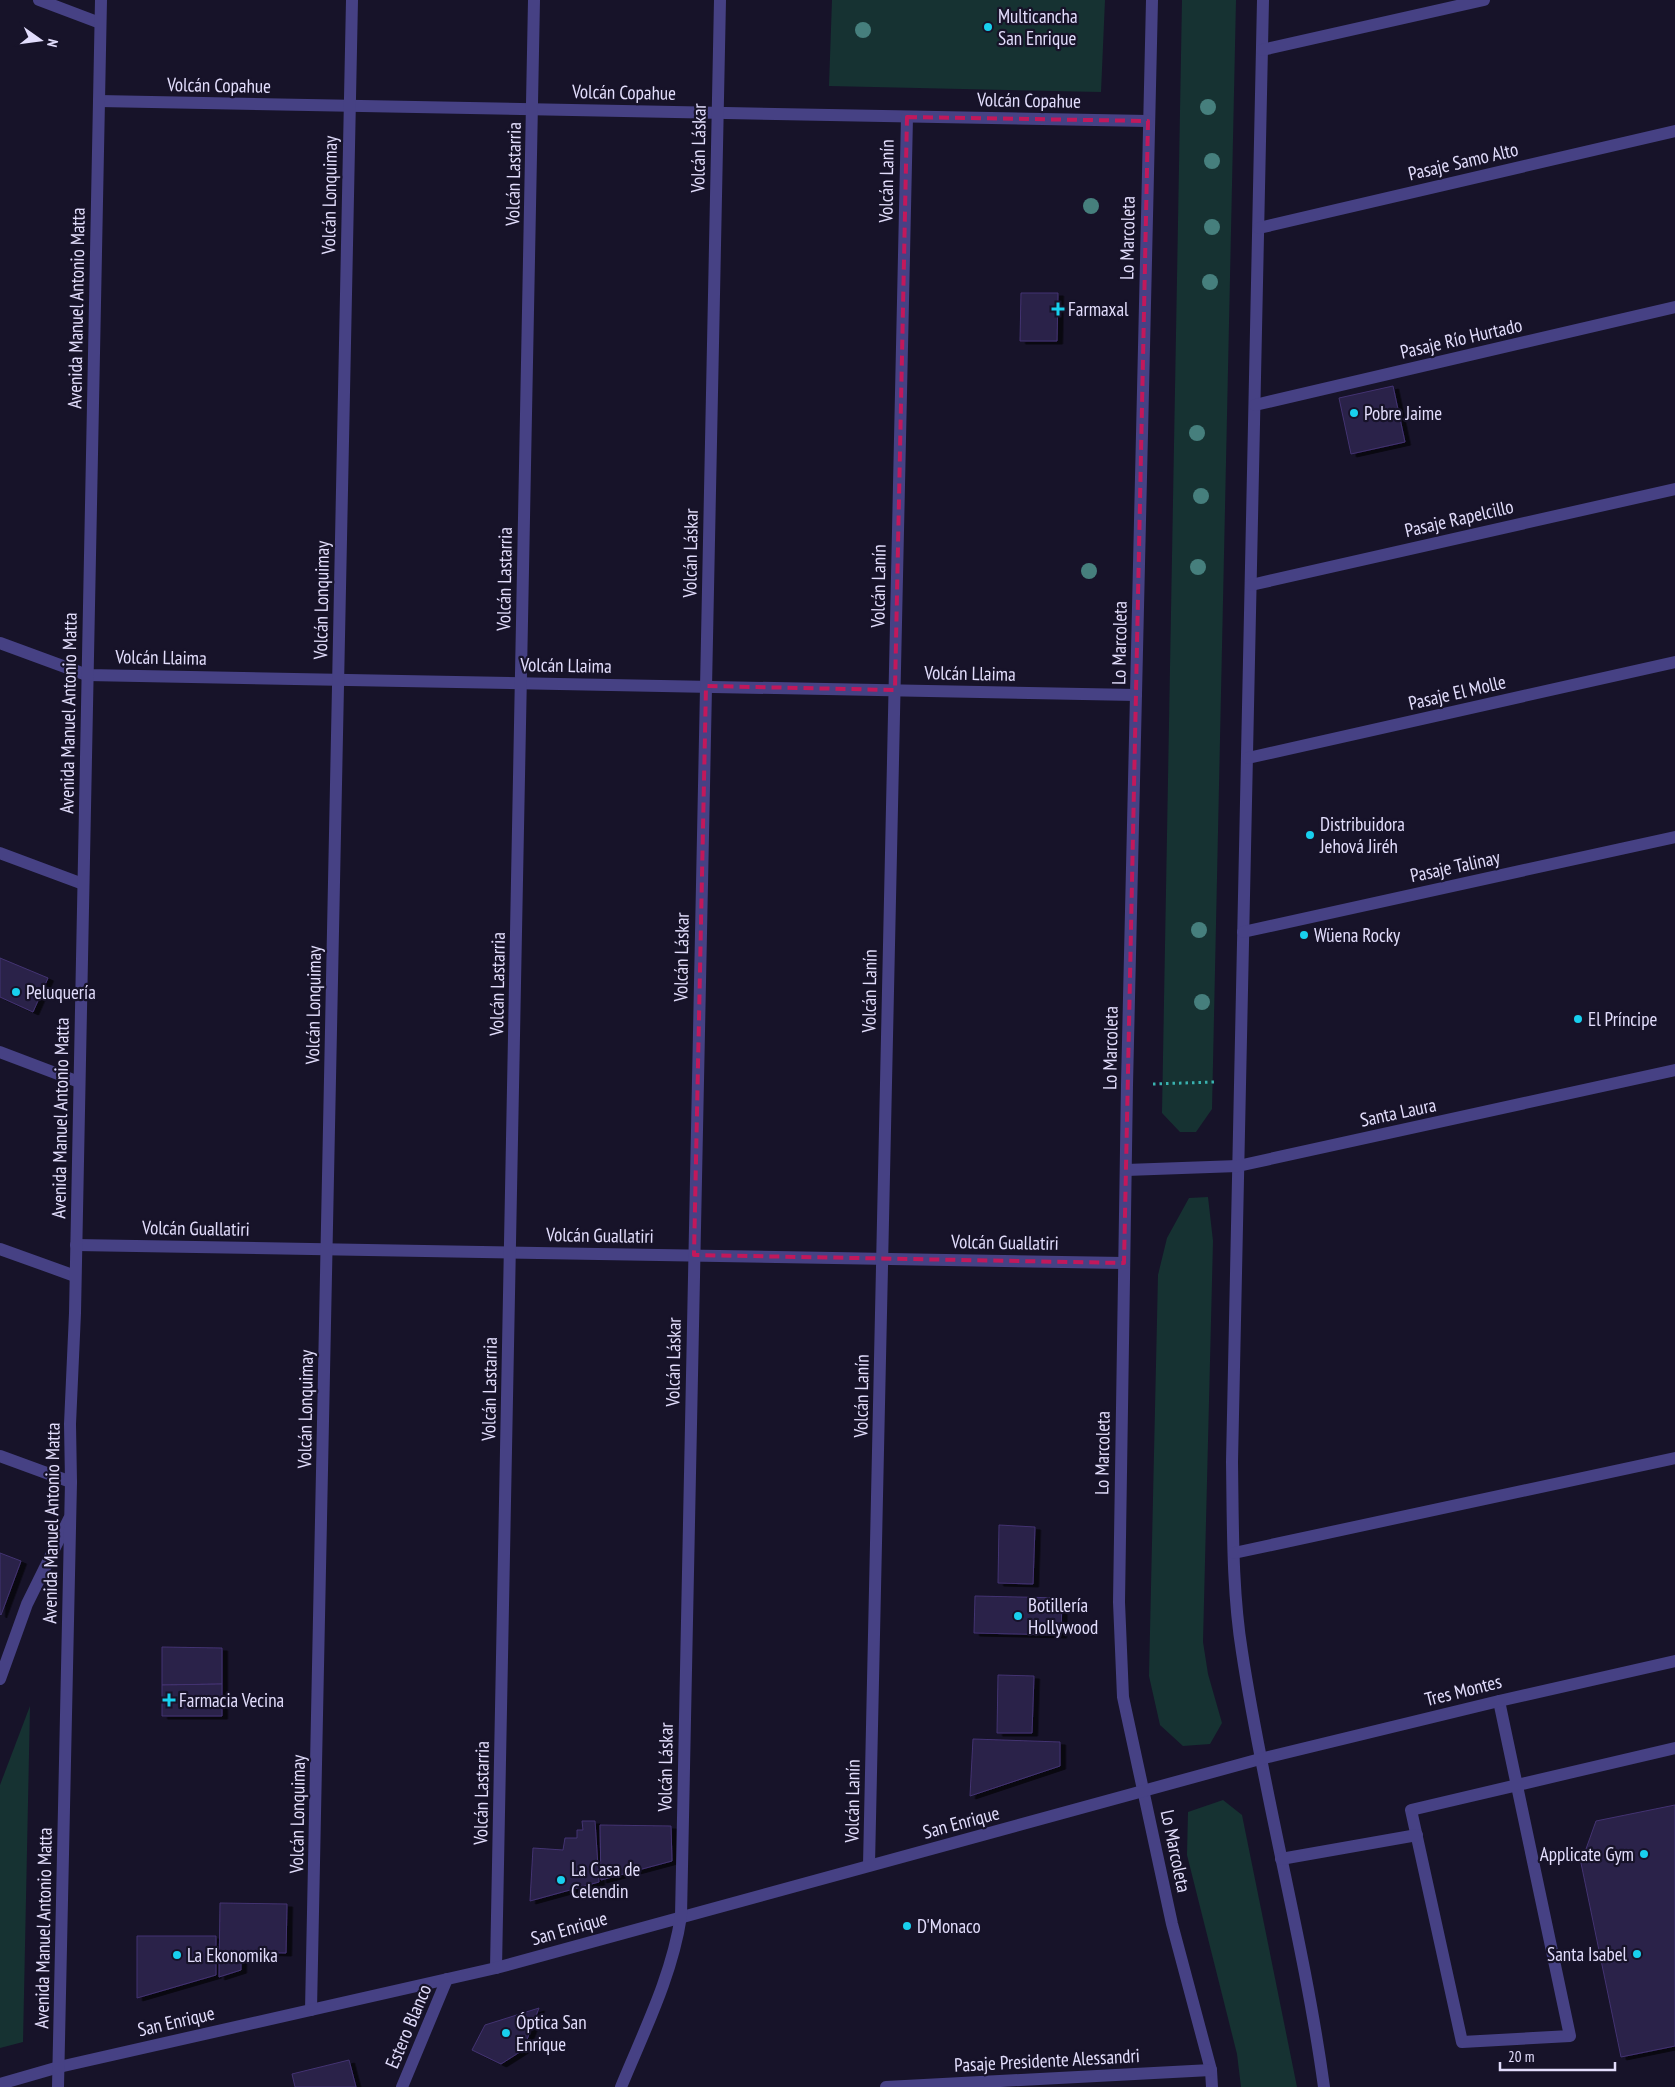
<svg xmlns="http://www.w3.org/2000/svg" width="1675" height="2087" font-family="'PT Sans Narrow',sans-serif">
<defs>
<filter id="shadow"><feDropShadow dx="5.5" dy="3" stdDeviation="0" flood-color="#0009"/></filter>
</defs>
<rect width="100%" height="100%" fill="#171329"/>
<g fill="#163232">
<path d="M832,0H1105L1101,92L829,86Z"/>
<path d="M1182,0H1236L1212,1109L1196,1132H1180L1162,1113Z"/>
<path d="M1208,1197L1213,1241L1203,1642L1208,1674L1222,1723L1210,1744L1183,1746L1160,1725L1149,1676L1158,1275L1167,1238L1189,1198Z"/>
<path d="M30,1706L23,2042L0,2048V1785Z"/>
<path d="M1223,1800L1242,1815L1297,2087H1241L1237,2054L1187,1855L1188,1812Z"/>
</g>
<g fill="#2a2048" stroke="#433472" filter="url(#shadow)">
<path d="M1021,293H1058L1057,341H1020Z"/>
<path d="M1393,386L1405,442L1351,454L1339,398Z"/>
<path d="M0,958L48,978L33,1012L0,997Z"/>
<path d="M999,1525L1035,1527L1033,1584L998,1583Z"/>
<path d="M0,1553L21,1561L1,1615L0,1614Z"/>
<path d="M975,1596L1062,1598L1061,1635L974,1633Z"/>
<path d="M162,1647L222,1648V1684L162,1685Z"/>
<path d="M998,1675L1034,1676L1032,1733H997Z"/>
<path d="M222,1684V1716H162V1685Z"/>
<path d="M973,1739L1060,1742V1766L970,1796Z"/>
<path d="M1675,1805V2046L1621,2057L1581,1863L1596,1821Z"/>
<path d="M582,1821H595L599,1882L530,1901L533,1848L563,1850L565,1838H577V1830H583Z"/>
<path d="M600,1825L671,1826L672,1861L601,1880Z"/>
<path d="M220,1903L287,1904L286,1953L241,1952V1970L219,1977Z"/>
<path d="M137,1936H216V1975L137,1998Z"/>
<path d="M539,2008L523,2050L501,2064L472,2050L485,2025Z"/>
<path d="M349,2060L356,2087H295L292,2074Z"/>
</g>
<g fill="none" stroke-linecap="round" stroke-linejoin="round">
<path stroke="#3ab3b0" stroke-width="3" stroke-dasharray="2.5 4" stroke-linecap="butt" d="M1153,1084L1214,1082"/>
<g stroke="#464184" stroke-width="12">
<path d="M39,0L100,23"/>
<path d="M1152,0L1127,1085L1119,1602L1123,1697L1172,1924L1211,2070L1212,2087"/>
<path d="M1263,0L1232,1462C1233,1525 1232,1590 1242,1652C1264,1798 1304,1941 1324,2087"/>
<path d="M1262,50L1484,0"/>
<path d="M99,101L1148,121"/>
<path d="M1259,228L1675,131"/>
<path d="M1255,405L1675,307"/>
<path d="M1251,585L1675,489"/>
<path d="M0,643L87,675L1136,695"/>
<path d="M1248,758L1675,662"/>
<path d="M0,853L83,884"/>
<path d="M1243,932L1675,837"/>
<path d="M0,1052L79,1082"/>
<path d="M1126,1170L1238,1166L1675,1070"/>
<path d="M76,1245L1124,1263"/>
<path d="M0,1249L75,1276"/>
<path d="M0,1456L71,1482"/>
<path d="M1234,1553L1675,1458"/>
<path d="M0,1679L27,1604L69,1519"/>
<path d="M1499,1701L1570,2036L1462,2042L1411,1810L1675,1748"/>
<path d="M1281,1859L1417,1835"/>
<path d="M869,1865L907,117"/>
<path d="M496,1968L534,0"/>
<path d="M311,2010L352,0"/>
<path d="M0,2084L59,2067L496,1968L1260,1759L1499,1701L1675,1661"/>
<path d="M58,2087L71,1482L70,1424L75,1313L101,0"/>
<path d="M402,2087L447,1979"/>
<path d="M621,2087C644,2031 672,1976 681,1916L720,0"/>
<path d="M886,2087L1211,2070"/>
</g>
</g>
<g fill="#467f7d">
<circle cx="863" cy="30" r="8"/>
<circle cx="1208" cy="107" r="8"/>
<circle cx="1212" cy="161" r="8"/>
<circle cx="1091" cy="206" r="8"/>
<circle cx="1212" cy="227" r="8"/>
<circle cx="1210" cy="282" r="8"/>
<circle cx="1197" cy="433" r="8"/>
<circle cx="1201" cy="496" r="8"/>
<circle cx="1198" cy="567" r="8"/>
<circle cx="1089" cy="571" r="8"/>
<circle cx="1199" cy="930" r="8"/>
<circle cx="1202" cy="1002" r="8"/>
</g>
<path fill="none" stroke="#c2185b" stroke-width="4" stroke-dasharray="10 6" stroke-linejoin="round" d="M907,117L1148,121L1124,1263L694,1255L706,686L895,690Z"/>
<g fill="#18d0ee" stroke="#171329" stroke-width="2">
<circle cx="988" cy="27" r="5"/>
<path d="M1055.5 301.5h5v5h5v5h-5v5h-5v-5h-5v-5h5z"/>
<circle cx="1354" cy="413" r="5"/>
<circle cx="1310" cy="835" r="5"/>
<circle cx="1304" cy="935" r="5"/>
<circle cx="16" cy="992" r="5"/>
<circle cx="1578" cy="1019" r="5"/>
<circle cx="1018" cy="1616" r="5"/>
<path d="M166.5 1692.5h5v5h5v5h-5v5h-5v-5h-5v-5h5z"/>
<circle cx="1644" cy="1854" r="5"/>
<circle cx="561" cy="1880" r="5"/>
<circle cx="907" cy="1926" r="5"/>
<circle cx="1637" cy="1954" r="5"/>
<circle cx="177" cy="1955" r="5"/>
<circle cx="506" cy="2033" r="5"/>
</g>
<g text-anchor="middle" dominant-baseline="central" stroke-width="4.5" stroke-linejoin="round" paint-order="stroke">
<g font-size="19" fill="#e2ddfc" stroke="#171329" text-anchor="start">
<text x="998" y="16">Multicancha<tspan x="998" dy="22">San Enrique</tspan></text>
<text x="1068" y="309">Farmaxal</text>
<text x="1364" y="413">Pobre Jaime</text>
<text x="1320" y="824">Distribuidora<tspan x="1320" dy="22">Jehová Jiréh</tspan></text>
<text x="1314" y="935">Wüena Rocky</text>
<text x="26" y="992">Peluquería</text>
<text x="1588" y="1019">El Príncipe</text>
<text x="1028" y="1605">Botillería<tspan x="1028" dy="22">Hollywood</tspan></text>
<text x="179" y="1700">Farmacia Vecina</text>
<text x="1634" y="1854" text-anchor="end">Applicate Gym</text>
<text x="571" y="1869">La Casa de<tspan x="571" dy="22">Celendin</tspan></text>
<text x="917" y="1926">D'Monaco</text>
<text x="1627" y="1954" text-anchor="end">Santa Isabel</text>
<text x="187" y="1955">La Ekonomika</text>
<text x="516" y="2022">Óptica San<tspan x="516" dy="22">Enrique</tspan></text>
</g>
<g font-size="19" fill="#e2ddfc" stroke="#171329">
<text transform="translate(219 85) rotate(1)">Volcán Copahue</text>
<text transform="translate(624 92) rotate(1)">Volcán Copahue</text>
<text transform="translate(1029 100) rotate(1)">Volcán Copahue</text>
<text transform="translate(698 148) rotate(-89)">Volcán Láskar</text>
<text transform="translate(1463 161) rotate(-13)">Pasaje Samo Alto</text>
<text transform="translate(513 174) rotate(-89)">Volcán Lastarria</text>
<text transform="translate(886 181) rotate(-89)">Volcán Lanín</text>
<text transform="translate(329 195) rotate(-89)">Volcán Lonquimay</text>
<text transform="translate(1127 238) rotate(-89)">Lo Marcoleta</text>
<text transform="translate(76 308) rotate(-89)">Avenida Manuel Antonio Matta</text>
<text transform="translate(1461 338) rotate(-13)">Pasaje Río Hurtado</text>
<text transform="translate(1459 518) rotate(-13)">Pasaje Rapelcillo</text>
<text transform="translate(690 553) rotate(-89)">Volcán Láskar</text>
<text transform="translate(504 579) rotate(-89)">Volcán Lastarria</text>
<text transform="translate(878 586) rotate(-89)">Volcán Lanín</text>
<text transform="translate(321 600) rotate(-89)">Volcán Lonquimay</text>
<text transform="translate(1119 643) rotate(-89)">Lo Marcoleta</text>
<text transform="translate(161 657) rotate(1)">Volcán Llaima</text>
<text transform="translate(566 665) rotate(1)">Volcán Llaima</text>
<text transform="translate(970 673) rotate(1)">Volcán Llaima</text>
<text transform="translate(1457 692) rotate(-13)">Pasaje El Molle</text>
<text transform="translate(68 713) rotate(-89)">Avenida Manuel Antonio Matta</text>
<text transform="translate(1455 866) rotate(-12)">Pasaje Talinay</text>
<text transform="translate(681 957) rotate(-89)">Volcán Láskar</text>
<text transform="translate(497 984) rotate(-89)">Volcán Lastarria</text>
<text transform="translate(869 991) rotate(-89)">Volcán Lanín</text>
<text transform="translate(313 1005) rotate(-89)">Volcán Lonquimay</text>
<text transform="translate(1110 1048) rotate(-89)">Lo Marcoleta</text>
<text transform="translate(1398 1112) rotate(-12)">Santa Laura</text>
<text transform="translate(60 1118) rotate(-89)">Avenida Manuel Antonio Matta</text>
<text transform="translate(196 1228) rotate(1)">Volcán Guallatiri</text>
<text transform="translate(600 1235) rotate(1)">Volcán Guallatiri</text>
<text transform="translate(1005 1242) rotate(1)">Volcán Guallatiri</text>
<text transform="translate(673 1362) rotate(-89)">Volcán Láskar</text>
<text transform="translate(489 1389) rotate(-89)">Volcán Lastarria</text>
<text transform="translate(861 1396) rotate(-89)">Volcán Lanín</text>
<text transform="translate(305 1409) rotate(-89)">Volcán Lonquimay</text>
<text transform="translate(1102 1453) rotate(-89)">Lo Marcoleta</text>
<text transform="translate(51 1523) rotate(-89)">Avenida Manuel Antonio Matta</text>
<text transform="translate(1463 1690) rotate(-14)">Tres Montes</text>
<text transform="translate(665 1767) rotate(-89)">Volcán Láskar</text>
<text transform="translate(481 1793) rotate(-89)">Volcán Lastarria</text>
<text transform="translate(852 1801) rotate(-89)">Volcán Lanín</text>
<text transform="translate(297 1814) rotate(-89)">Volcán Lonquimay</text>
<text transform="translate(961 1822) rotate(-15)">San Enrique</text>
<text transform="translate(1176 1851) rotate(78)">Lo Marcoleta</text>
<text transform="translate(43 1928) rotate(-89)">Avenida Manuel Antonio Matta</text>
<text transform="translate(569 1928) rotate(-16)">San Enrique</text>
<text transform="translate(176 2021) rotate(-13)">San Enrique</text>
<text transform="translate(408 2026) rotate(-67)">Estero Blanco</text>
<text transform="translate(1047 2060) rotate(-3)">Pasaje Presidente Alessandri</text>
</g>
</g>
<g transform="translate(40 40) rotate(104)" stroke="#171329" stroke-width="4" paint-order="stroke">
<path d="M0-4L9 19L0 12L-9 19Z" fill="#e2ddfc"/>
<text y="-8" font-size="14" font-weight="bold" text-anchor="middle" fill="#e2ddfc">N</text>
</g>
<path d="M1500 2062v8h115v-8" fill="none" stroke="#e2ddfc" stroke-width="2.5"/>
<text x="1508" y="2062" font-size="15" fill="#e2ddfc" stroke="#171329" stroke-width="4" paint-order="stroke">20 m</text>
</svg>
